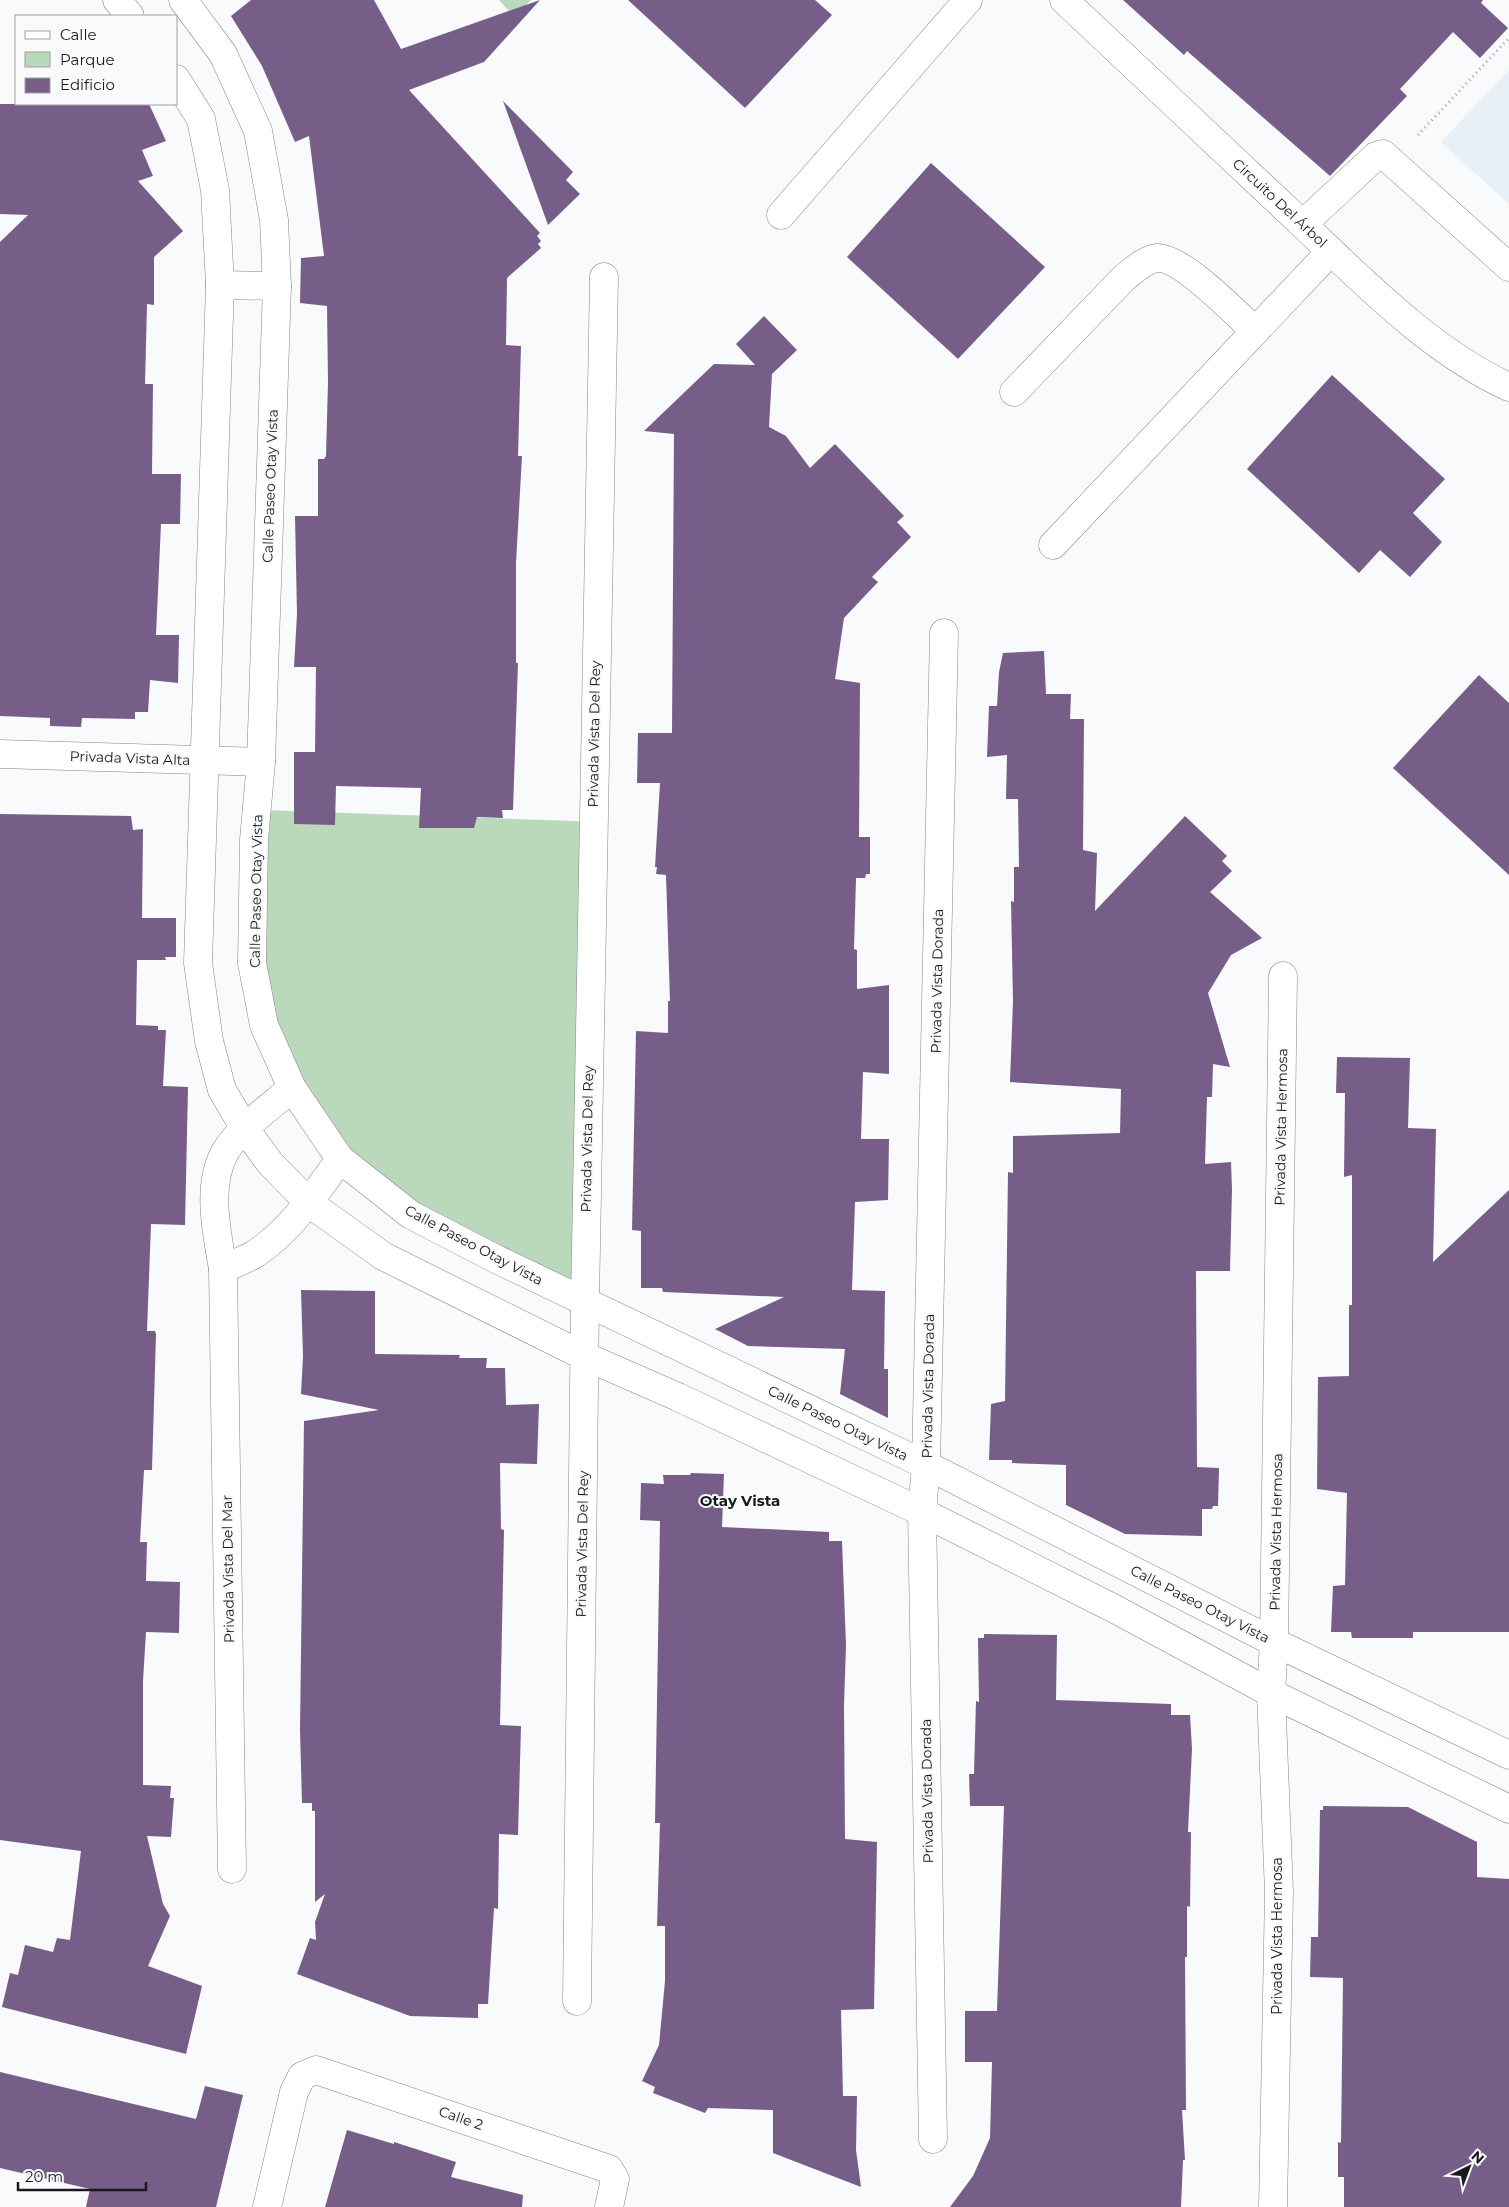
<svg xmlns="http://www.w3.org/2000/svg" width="1509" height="2207" font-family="Montserrat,sans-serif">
<rect width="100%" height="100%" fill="#f8fafc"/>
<path fill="#e7eff7" d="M1509,70V204L1441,142Z"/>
<g fill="#bad9bb">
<path d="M499,0H531L514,17Z"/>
<path d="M263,810L601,822L585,1301L340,1159L264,1025Z"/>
</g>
<g fill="#775e89">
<path d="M251,0H374L401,49L540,0L484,62L409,90L540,233L537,236L541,241L538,244L541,248L507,278L506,345L521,346L518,456H522L516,563V663H518L513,810H502L503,818L477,817L474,828H419L421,788L336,786L335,825L294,824V752H315L316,667H294L297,614L295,516H318V459H324L326,456L328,382L327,306L300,303L301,258L324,256L309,136L295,142L262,66L231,16Z"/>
<path d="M628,0H815L832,15L745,108Z"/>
<path d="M1123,0H1483L1481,3L1508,28L1480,58L1453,32L1400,89L1407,96L1330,176L1187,51L1184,55Z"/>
<path d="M503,101L573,172L566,180L580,194L548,225Z"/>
<path d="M0,104H149L166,141L142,150L153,176L138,181L183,231L154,257V305L147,304L145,384H153L152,474H181L180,524H161L156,635H179L178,683L150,680L148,712H135V719L82,718L81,727L50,726V718L0,716V242L28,215L0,214Z"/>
<path d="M931,163L1045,267L958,359L847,257Z"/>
<path d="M764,316L797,350L772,374L769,427L786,436L810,468L835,444L904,516L897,522L911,537L872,577L878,582L844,618L835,679L860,683L859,837H870V874H866L865,878H856L854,949L857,950V989L889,985V1074L863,1072L861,1139H889L888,1200L855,1202L852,1290L885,1291L884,1369H888V1418L840,1394L845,1349L748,1346L715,1329L784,1297L663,1292L662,1288H641V1231L632,1230L636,1031L668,1033V1001H670L666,875L656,874L657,867H655L660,783H637L638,733H672L674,434L644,431L714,364L755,365L736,344Z"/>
<path d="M1332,375L1445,479L1413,513L1442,542L1410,577L1380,550L1359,573L1247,469Z"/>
<path d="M1044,651L1046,694H1071L1070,719H1084L1083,850L1097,853L1095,911L1185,816L1227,856L1222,861L1232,871L1210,892L1262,938L1231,955L1208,993L1230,1067L1213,1064L1212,1097H1207L1205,1164L1231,1162L1232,1189L1230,1271H1196L1197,1467L1219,1468L1218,1506H1213L1212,1509H1202V1536L1125,1534L1066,1505V1465L1012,1463V1460H989L991,1404L1005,1401L1008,1172L1013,1173V1136L1120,1133L1121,1089L1010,1082L1013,1001L1011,901L1014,902V867H1019L1018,799H1006L1007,755L987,757L989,706H997L999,672L1003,653Z"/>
<path d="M1479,675L1509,703V875L1393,768Z"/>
<path d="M0,814L131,816L133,830L143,829L142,918H176V957H165L166,960H137L136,1025L158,1026V1030H166L163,1086L188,1087L185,1225L151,1224L147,1331H155L156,1334L152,1470H144L140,1542H147L146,1581L180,1582L179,1633L146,1632L143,1681V1785L171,1786L170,1798H174L171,1837L147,1836L163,1904L170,1916L148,1966L202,1986L186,2054L2,2007L10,1973L18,1975L25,1945L53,1952L57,1938L70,1940L81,1851L0,1840Z"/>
<path d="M1337,1057L1410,1058L1408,1128L1436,1129L1433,1262L1509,1190V1632H1413V1638H1352L1351,1632H1331L1333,1586L1345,1585L1347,1493L1317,1489L1318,1377L1349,1376V1305H1352V1175L1344,1177L1345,1093H1336Z"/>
<path d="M301,1290L375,1291V1354L460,1355L459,1358H487L486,1368H505L506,1405L539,1404L537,1464L500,1463L501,1529L504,1530L500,1725L521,1726L518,1835L499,1834L498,1909L494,1908L488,2004H478V2018L410,2016L297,1974L310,1938L316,1940L315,1922L325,1894L315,1902V1811H312V1803H302L300,1730L304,1421L379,1410L301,1394L303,1356Z"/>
<path d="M691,1473L724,1474L722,1527L829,1532V1541H842L846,1645L844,1705L845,1839L877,1842L874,2009L841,2010L843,2096H857L856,2150L861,2187L773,2153V2110L708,2108L705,2113L653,2093L655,2087L642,2081L659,2045L665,1981V1926H657L660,1823H655L660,1521L640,1520L641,1483L664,1484L663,1475H690Z"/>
<path d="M984,1634L1057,1635L1056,1700L1171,1704V1715H1190L1192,1749L1188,1832H1191L1190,1907L1187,1906V1957H1185L1186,2110H1182L1185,2160H1183L1181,2207H950L973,2176L990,2138L992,2062H965V2011H997L1004,1806H970L969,1774H974L976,1701L979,1702L978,1638H984Z"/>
<path d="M1323,1806L1408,1807L1477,1842V1877L1509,1879V2207H1344V2177H1338V2142L1341,2143L1343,1978L1310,1977L1311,1937H1318L1320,1810H1323Z"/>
<path d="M0,2072L196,2119L205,2086L243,2095L216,2207H86L90,2189L0,2168Z"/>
<path d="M347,2130L394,2144V2142L456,2162L451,2177L523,2195L522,2207H325Z"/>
</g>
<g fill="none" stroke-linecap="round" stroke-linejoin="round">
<defs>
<g id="minor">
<path d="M117,0L130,16"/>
<path d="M183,0L223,54L258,131L274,220L277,286L261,762L254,840L252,963L264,1025L292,1088L340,1159L411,1215L494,1258L926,1465L1274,1642L1509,1755"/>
<path d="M1064,0C1142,74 1221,147 1299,221C1362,280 1430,351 1509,387"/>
<path d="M176,79L201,119L215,190L220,285L198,963L209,1041L222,1090L245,1129L270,1163L309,1203L383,1256L584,1356L678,1397L922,1512L1113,1608L1271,1693L1509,1809"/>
<path d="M781,215L968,0"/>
<path d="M1303,224L1376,156L1383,154L1509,267"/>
<path d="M220,285L277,286"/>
<path d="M1014,392L1124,278C1134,270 1144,260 1157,258C1180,256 1237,314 1255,331"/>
<path d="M1053,545L1331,251"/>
<path d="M0,754L261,762"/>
<path d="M223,1269C233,1264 245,1260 255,1254C291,1230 316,1193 340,1159"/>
<path d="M232,1869L223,1269C217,1233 206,1186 225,1152C239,1128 272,1106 292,1088"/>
<path d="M577,2001L585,1301L604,277"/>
<path d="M933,2139L922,1512L926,1465L944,633"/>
<path d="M267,2207L294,2092L302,2076L316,2070L609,2169L615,2179L609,2207"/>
<path d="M1273,2207L1279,1892L1271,1693L1274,1642L1283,976"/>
</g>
</defs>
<use href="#minor" stroke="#838486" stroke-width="29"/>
<path stroke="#a2a3a5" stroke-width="3" stroke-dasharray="1 4" stroke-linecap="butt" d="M1418,135L1509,38"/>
<use href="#minor" stroke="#fff" stroke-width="28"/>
</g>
<g text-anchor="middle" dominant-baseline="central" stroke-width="4" stroke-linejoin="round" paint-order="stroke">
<g font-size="14" fill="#18191a" stroke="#f8fafc">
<text transform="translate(1280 203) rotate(43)">Circuito Del Árbol</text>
<text transform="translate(270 486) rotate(-88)">Calle Paseo Otay Vista</text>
<text transform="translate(594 734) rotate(-89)">Privada Vista Del Rey</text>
<text transform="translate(130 758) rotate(2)">Privada Vista Alta</text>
<text transform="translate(256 891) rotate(-89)">Calle Paseo Otay Vista</text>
<text transform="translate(937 981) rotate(-89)">Privada Vista Dorada</text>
<text transform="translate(1281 1127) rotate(-89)">Privada Vista Hermosa</text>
<text transform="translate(587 1139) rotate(-89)">Privada Vista Del Rey</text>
<text transform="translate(474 1245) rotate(28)">Calle Paseo Otay Vista</text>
<text transform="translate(928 1386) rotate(-89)">Privada Vista Dorada</text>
<text transform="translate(838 1423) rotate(26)">Calle Paseo Otay Vista</text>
<text transform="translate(1276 1532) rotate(-89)">Privada Vista Hermosa</text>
<text transform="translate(582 1544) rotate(-89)">Privada Vista Del Rey</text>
<text transform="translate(228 1569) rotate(-91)">Privada Vista Del Mar</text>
<text transform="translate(1200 1604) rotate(27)">Calle Paseo Otay Vista</text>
<text transform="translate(927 1791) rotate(-91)">Privada Vista Dorada</text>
<text transform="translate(1277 1936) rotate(-90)">Privada Vista Hermosa</text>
<text transform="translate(461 2118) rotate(19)">Calle 2</text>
</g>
<g font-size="15" font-weight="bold" fill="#18191a" stroke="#f8fafc">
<text x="740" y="1500">Otay Vista</text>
</g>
</g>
<rect x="15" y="15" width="162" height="90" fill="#f8fafc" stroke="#9ea0a2"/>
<rect x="25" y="31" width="25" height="8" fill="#ffffff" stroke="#9ea0a2"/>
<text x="60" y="40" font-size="15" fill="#18191a">Calle</text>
<rect x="25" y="52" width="25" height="15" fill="#bad9bb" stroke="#9ea0a2"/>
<text x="60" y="65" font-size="15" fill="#18191a">Parque</text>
<rect x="25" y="78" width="25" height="15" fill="#775e89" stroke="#9ea0a2"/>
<text x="60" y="90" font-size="15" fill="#18191a">Edificio</text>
<g transform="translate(1469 2167) rotate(42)" stroke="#f8fafc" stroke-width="4" paint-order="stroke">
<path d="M0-4L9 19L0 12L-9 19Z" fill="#18191a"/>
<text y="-8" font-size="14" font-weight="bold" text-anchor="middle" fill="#18191a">N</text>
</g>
<path d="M18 2182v8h128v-8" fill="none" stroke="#18191a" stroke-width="2.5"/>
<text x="25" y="2182" font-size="15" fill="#18191a" stroke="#f8fafc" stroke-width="4" paint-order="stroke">20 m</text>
</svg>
